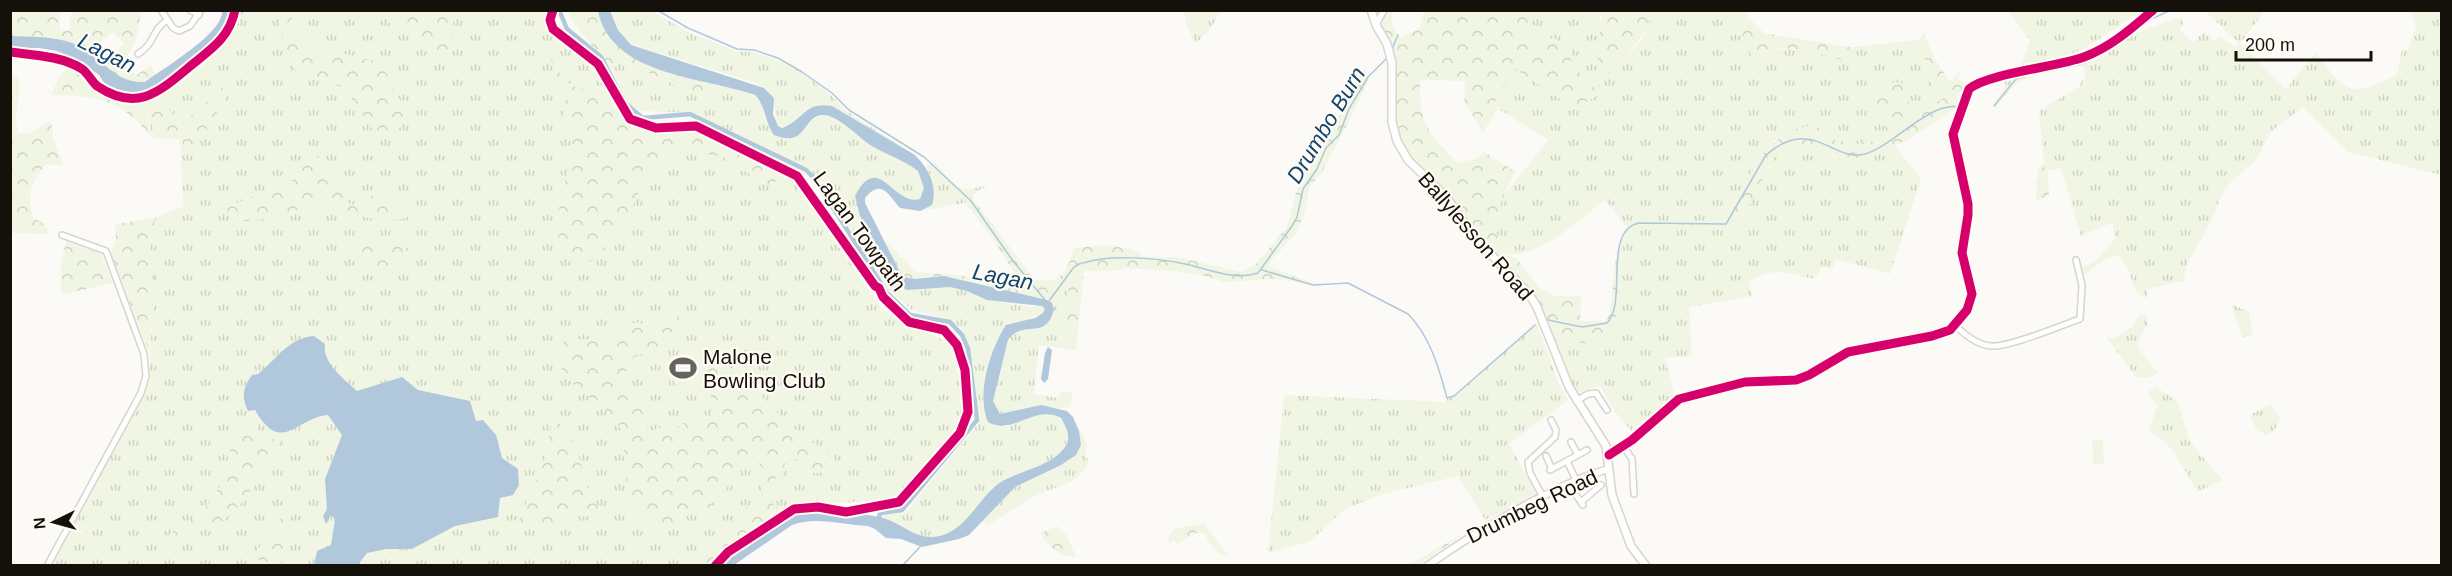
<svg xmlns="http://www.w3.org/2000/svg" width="2452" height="576" font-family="Arial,sans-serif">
<defs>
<pattern id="grass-tufts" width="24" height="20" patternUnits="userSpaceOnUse" patternTransform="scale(1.5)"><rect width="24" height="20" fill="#f0f6e3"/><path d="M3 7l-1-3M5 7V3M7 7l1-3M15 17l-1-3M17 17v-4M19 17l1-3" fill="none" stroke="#cdd2c1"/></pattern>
<pattern id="forest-crowns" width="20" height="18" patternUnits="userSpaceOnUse" patternTransform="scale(1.5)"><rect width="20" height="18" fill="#f0f6e3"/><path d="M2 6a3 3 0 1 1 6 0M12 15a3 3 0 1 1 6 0" fill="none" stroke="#cdd2c1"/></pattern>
</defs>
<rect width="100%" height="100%" fill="#fcfaf7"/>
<g fill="url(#grass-tufts)">
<path d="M1545,10L1599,11L1607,75C1621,62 1646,40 1650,23L1640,11H1747L1749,18L1741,39L1755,60L1760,50C1788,46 1818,52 1845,60L1850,47L1919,40L1925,60L1923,75L1944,97L1919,112L1907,101L1879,112L1886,124L1887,137L1879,143L1867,141L1855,145L1789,132L1773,141L1766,149L1726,224L1639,223L1627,227L1605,200C1581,218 1531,267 1499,251L1496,223L1501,199L1548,140L1494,106L1514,67L1575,109L1595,88L1584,75L1571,68L1554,38H1533L1529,29V21Z"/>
<path d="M2204,10L2265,11L2240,43L2286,89L2315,53C2348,93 2348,99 2397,75L2402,50H2408L2416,27L2411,11H2441V175L2348,152L2303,107L2272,131L2255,161L2231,182L2221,196L2211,222L2187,264L2184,281L2147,289V298C2134,294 2133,283 2129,271C2127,266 2122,260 2119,255L2105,259L2083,276L2082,268L2094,262L2115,239L2113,222L2081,236L2061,168L2045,171L2039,111L2080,86L2082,80L2086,77L2083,66L2062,68L2058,71C2021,79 2018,77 1996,109L1994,103L2006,85L2001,79L2060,66L2081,63L2119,44L2137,30L2140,33C2144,29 2173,20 2181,17L2184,20L2180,30L2193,42L2204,32L2214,41L2219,36L2236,47L2239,43Z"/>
<path d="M237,11H547L546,24L589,64L630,122L657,130L695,129L729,150L794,182L882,309L952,345L964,402L956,430L897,499L793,506L711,552L710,565L713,561L712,565L50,566L149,383L154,279L160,260L150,249L155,218L183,206L180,139H153L145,99C166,90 221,49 232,29C235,24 236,16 237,11Z"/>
<path d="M610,11H651L687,31L735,51L753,52L778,60L802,73L830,94L848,112L915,155L832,106L806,110L787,127L778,126C769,103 782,97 756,83L631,45L618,30Z"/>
<path d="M1184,11V10L1221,11L1209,31L1195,44L1186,23Z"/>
<path d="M2008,11H2142L2085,48L2058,60L2018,72L2030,40Z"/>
<path d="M621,60L677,86L707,97L719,86L744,91L760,99L765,119L774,135H799C805,129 812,117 820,116C837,113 859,137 872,146C887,155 904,160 918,171L924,188L921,199C899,205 892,179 872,178L855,196L860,216L879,249L893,281L950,287L967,291L987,300L1031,307L1042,306L1045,309L1043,313L1024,321L990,356L983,401L985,414L1005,427C1024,420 1058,400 1067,430C1070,440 1065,448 1058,454C1043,469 1016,471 997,485C976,502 964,533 935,537C915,540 899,521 880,518L881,515L889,512L904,514L979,423L971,353L961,329L950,320L912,310L888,289L823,186L810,170L691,113L642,111L630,106L612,70Z"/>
<path d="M10,74L17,76L20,84L16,118L11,116Z"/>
<path d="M1798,143H1810L1820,146L1834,157H1869L1879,150L1895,146L1921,179L1890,274L1836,259L1833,269L1822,267L1814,279C1788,273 1773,266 1749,282L1752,296L1689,307L1692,356L1665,358L1675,397L1669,400L1633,433L1615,412L1600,386L1577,393L1559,355L1554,339L1606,346C1611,324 1615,302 1619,280C1622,262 1620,245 1630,229C1648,219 1711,227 1733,230L1752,201L1773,159L1780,151Z"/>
<path d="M934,162C957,185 955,195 988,185L976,192L965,203L920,211L932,205C936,192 931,179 926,166Z"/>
<path d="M1072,271L1062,326L1078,331L1076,350L1039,345L1034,394L1058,398L1061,391L1072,392L1071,407L1000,414L993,401L1008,340C1015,330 1022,329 1035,329L1051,302L1066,284L1068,276Z"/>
<path d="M2231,304L2249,312L2253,335L2242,337Z"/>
<path d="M2140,313L2146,315L2148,324L2140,338L2138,348L2159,374L2145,378L2136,377L2106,337L2115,338L2133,326Z"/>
<path d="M1537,324L1560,386L1568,400L1509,444L1538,497L1485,520L1458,476L1383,494L1355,505L1342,512L1309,542L1268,553L1284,395L1447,402V398L1454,396Z"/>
<path d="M2156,387L2177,401L2190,441L2222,480L2197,492C2183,468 2174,444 2149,431L2157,406L2147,392Z"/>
<path d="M2270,404L2281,418L2274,431L2266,435L2256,429L2250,415Z"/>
<path d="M1073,417L1087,443L1085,454L1089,462C1075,488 1058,484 1035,496C1019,505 1003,516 987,526L981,520L1015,487L1070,460L1079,431Z"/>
</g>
<g fill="url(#forest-crowns)" fill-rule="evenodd">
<path d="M10,11H60V31L70,30V15L77,11H117L120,13L123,11H141L137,37L122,67L137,75L150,65L156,74L145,82L136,83L114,75L99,59L67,42L11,36ZM113,32L124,43L109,60L95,47Z"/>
<path d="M278,11H288L304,42L318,50L332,51L374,61L387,74L394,92L410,113L397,131L376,134L343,87L301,77L286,59Z"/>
<path d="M387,11H454L452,52L437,55L418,47L407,33L388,22Z"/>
<path d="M568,11H598L614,44L690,79L719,86L707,97L677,86L622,60L612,70L571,20Z"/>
<path d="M1386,11H1392C1390,22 1394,29 1401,38L1420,28L1424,11H1545L1529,21V29L1533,38H1554L1571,50V68L1584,75L1595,88L1600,86V94L1575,109L1514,68L1494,105L1497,109L1483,133L1464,101L1465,81L1420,80C1419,123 1428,134 1458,163L1476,159L1484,152L1516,172C1500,200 1493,218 1499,251L1517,259L1541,290L1556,296H1581L1580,321H1606L1610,313C1614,284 1612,252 1627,227L1639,223L1726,224C1747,181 1762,128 1818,125L1821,137L1855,145L1867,141L1879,143L1887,136C1885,121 1881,114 1868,104L1877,81L1903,83L1907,101L1919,111L1944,98L1923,75L1925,60L1919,40L1924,34L1935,59L1948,79L1952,80L1960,70L1959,79L1969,85L1964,93H1958L1957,98L1960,105C1941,117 1914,138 1894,146C1888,149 1882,148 1877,152C1872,155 1868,161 1863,163C1841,174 1824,131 1787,148C1768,157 1763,182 1753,200C1747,210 1739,220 1733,230C1711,227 1648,219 1630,229C1614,256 1623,289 1616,319C1614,328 1609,337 1606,346L1554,339L1545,314L1534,296L1481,238L1442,188L1406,150L1399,155C1394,143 1386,128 1387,115C1387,84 1395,63 1377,34L1379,23Z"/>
<path d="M1599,11H1640L1650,23L1648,29L1623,60L1607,75L1597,57L1602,17Z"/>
<path d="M1749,18L1764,33L1850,47L1845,61C1818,52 1788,45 1760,50L1755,61L1741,39Z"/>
<path d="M57,51C64,54 72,56 79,60C99,72 117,103 143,94L153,139C122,99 99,96 51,95L60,75L70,67L53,62Z"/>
<path d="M550,55C563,84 572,91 604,91L627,122L654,132H693L728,146L785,175L769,186L722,157L700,153L683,144L656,166L639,191L624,227L595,260L575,266L566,257L558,236L559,207L571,156L570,135L563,119L566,100L558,87Z"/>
<path d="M1365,68L1369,81L1340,139L1321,174L1310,186L1305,211L1297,233L1272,259L1268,266L1310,282L1313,285L1277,279L1224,282L1205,276L1165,270L1125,268L1114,271H1084L1078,331L1062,326L1072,272L1068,276L1067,284L1051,302L958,279L930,276L913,279L905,277L899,270L885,240L916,272C931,274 945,273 959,275C979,278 999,293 1018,279L991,236L965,203L971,196L1034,279C1062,285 1067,271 1074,248C1098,245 1117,244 1140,252L1142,257H1178L1242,272L1256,264L1287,227L1297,189Z"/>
<path d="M225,85H233L203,136L186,157L182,138L155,136L147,100L159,96L176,119L187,120Z"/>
<path d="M11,116L16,118L18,133H31L51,120L53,138L64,166L46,164C31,183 27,194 33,218L43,223L50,234L11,233Z"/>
<path d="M305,150L327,160L339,190L348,203L358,206L368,195L390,200L411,216L391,222L359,216L334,204L309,206L276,217L240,222L224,208L252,197L287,188L302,167Z"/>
<path d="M2044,163L2045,171L2048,170L2049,194L2036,202L2038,167Z"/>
<path d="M155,218L150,249L160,260L154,279L150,354L111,254L116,240L115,224Z"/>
<path d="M384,239L409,246L398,257L389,272L366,261L349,258L361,245Z"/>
<path d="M66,241L101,254L113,283L61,295V264Z"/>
<path d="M678,316L681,321L670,334L668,344L634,357L620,381L634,397L644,398L656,409L646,423L650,431L661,427L670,431L695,417L703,419L711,418V384L702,361H726L740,380L755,390L787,422L832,457L837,466L827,473H805L802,462L793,458L784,465L782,475L772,480L767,498L777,508L795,504L788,511L721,552L709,565H697C714,537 736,516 762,495L763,469L758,462L742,468L722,494L703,513L677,518L661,532L632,511L627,494L623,432L608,411L575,386L557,363L554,354L566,339H586L606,346L619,330L636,322L655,328Z"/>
<path d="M245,416L267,438L281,440L246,498L224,520L146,546L151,541L185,528L190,520L203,512L221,485L232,443Z"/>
<path d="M553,419C580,435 578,457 586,484C590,495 598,507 603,517L580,516L514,532L543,465Z"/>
<path d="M286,512L292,513L281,565L254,559L257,550Z"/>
<path d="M1204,523L1229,557C1216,554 1210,544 1204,533H1195L1178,544L1173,540L1169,544V536L1174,529Z"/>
<path d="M1057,526L1067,536L1076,557C1061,557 1047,547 1041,533Z"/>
<path d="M1471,529L1419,565H1409Z"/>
</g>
<g fill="#f0f6e3">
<path d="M691,351L700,376L675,385L666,360Z"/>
<path d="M2103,440L2104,464H2093L2092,441Z"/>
</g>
<g fill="#b0c7dc">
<path d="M222,11H233C231,23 225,34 216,43C200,60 157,90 135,97L105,84L99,75L77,59L57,51L39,48H11V36C33,37 61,36 81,47C104,59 115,84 145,82C162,69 224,33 222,11Z"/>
<path d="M598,11H610L618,30L631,45L764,88L774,98L773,114L778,126L782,128C803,121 804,101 832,106L915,155C928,168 938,186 932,205L920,211L900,208C888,195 882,178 865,198V203L899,270L905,277L913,279L944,276L1047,300L1052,303L1054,309C1046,342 1024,318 1008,340L993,401L1000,414L1041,405L1067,411L1073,417L1079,431L1081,445L1076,455L1061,465L1015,487L969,535L959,539L922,547L901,539L886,538L875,529L868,526C842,525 817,516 792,525L734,565H720C725,552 747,543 759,535C770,528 784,515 797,511C811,507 878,514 891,521C905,527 917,538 933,537C964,535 976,501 998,484C1018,470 1050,468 1065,447C1072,437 1066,427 1061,418C1035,404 1013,436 988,422C976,394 990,350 1006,325L1035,318L1043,313L1045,309L1042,306L987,300L967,291L950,287L907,290L898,285L893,281L879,249L860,216L855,196C879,150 893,207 920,199L924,188L918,171C904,160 887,155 872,146C859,138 837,113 821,115C802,118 807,148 774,135C765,123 765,104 755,95C704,77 611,76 598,11Z"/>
<path d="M314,336L325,344C322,363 344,379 357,391L402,377L418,390L470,401L476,421L483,420L496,435L502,458L518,469L519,485L513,495L500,498L498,517L455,526L412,549H386L367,553L360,562V565H314L317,551L331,545L335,519L331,515L326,524L323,516L327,509L325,479L342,435L328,415C295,418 282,456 255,410L248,411C241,396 243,388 252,375L258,374C277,359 288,338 314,336Z"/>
<path d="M1048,347L1052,350L1048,379L1044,383L1041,379L1045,353Z"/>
</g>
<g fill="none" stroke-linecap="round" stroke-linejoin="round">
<g stroke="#b0c7dc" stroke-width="1.5">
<path d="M657,10L688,28L737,49L754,50L778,58L802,72L832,93L849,110L924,157L971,201L1013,261L1045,300"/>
<path d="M239,15L245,10"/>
<path d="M2147,21L2171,10"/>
<path d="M1392,49L1398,35"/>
<path d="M1994,106L2016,79L2050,69L2079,65L2088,61"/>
<path d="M1083,263C1110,254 1158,258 1185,264C1209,269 1234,281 1258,273L1292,226L1297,217L1303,189L1317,169L1326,148L1339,135L1349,109L1368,77L1386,59"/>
<path d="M1262,270L1313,285L1348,283L1408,314C1430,336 1439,368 1447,398L1454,396L1535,325"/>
<path d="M1049,301L1074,267L1081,263"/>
<path d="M1548,320L1582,327L1607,323C1628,302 1602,231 1639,223L1726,224L1766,155C1813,115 1833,163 1865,154C1893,146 1929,102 1958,107"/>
<path d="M902,566L920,547"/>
</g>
<path stroke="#b0c7dc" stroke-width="4.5" d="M559,10L567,29L601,57L626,104L643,118L690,114L806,170L815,179L887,293L910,315L950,322L962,335L968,349L977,420L902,510L880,513L878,521"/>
<defs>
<g id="minor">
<path d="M161,10L173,28L179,31L190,26L201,10"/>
<path d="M190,10L199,15"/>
<path d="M1376,25L1384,10"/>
<path d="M138,54C156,43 152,28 168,20"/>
<path d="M1956,326C1965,335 1978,345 1991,346C2008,348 2062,325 2080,319L2082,285L2076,260"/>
<path d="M1576,401L1588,394L1596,393L1607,410"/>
<path d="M1571,442L1578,455"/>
<path d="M1624,447L1632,459L1634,494"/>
<path d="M1546,456L1552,469"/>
<path d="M1567,461L1576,480"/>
<path d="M1550,470L1587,450"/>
<path d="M1568,484L1583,505"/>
<path d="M1543,497L1530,473L1528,462L1555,437L1556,430L1551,420"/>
<path d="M1581,502L1601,485"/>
<path d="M47,566L141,393L146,376L144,354L106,251L62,235"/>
</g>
<g id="tertiary">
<path d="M1609,455L1632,440L1679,399L1745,382L1796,380L1809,375L1848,352L1932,336L1950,330L1967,310L1972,294L1962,253L1968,215V204L1953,134L1969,89C1989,73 2057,67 2084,57C2111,47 2132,28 2153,10"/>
<path d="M1427,566C1462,541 1497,520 1535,500C1559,488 1582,476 1609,469"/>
</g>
<path id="secondary" d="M1371,10L1376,25L1387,44L1392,63V122L1397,141L1408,160L1446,197L1477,240L1529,294L1537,307L1569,387L1606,446L1612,495L1631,546L1646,566"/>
</defs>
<use href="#minor" stroke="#d8d5d0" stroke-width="8"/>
<use href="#tertiary" stroke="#d8d5d0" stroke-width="9"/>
<use href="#secondary" stroke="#d8d5d0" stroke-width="10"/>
<use href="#minor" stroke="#fffefe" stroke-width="5"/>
<use href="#tertiary" stroke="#fffefe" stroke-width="6"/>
<use href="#secondary" stroke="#fffefe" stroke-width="7"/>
<defs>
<g id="cycleway">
<path d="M553,10L550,20L553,29L598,64L630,119L656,128L696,126L797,176L875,286L879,288L883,297L909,322L944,330L957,345L965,370L968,412L960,433L899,502L846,512L818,507L794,509L728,552L715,566"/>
<path d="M10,52C33,55 62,56 82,69C88,73 91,81 97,86C139,114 161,90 194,63C213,48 230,36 235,10"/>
<path d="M1609,455L1632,440L1679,399L1745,382L1796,380L1809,375L1848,352L1932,336L1950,330L1967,310L1972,294L1962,253L1968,215V204L1953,134L1969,89C1989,73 2057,67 2084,57C2111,47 2132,28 2153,10"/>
</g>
</defs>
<use href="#cycleway" stroke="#fffbf4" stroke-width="13"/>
<use href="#cycleway" stroke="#d6006c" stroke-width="9"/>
</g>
<defs>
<symbol id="stadium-bare" viewBox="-9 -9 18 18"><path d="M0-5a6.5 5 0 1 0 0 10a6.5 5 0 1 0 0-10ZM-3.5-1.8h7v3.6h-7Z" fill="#65635e" stroke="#fffbf4" stroke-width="2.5" paint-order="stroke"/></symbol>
</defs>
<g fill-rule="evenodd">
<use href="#stadium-bare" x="664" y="349" width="38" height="38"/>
</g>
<g text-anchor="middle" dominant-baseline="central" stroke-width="4.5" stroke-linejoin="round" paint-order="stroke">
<g font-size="21" fill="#14110b" stroke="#fffbf4">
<text transform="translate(860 231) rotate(54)">Lagan Towpath</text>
<text transform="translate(1476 236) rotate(49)">Ballylesson Road</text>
<text transform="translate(1532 506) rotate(-26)">Drumbeg Road</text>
</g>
<g font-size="21" fill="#14110b" stroke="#fffbf4" text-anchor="start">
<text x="703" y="356">Malone<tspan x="703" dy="24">Bowling Club</tspan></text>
</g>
<g font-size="22" font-style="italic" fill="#10456f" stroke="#fffbf4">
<text transform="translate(107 53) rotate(27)">Lagan</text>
<text transform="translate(1326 125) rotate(-59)">Drumbo Burn</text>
<text transform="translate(1003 277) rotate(11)">Lagan</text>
</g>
</g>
<rect width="2452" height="576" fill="none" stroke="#14110b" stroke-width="24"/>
<g transform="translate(54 522) rotate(265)" stroke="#fffbf4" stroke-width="4.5" paint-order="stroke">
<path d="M0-4.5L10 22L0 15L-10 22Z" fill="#14110b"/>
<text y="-9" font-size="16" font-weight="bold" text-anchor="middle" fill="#14110b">N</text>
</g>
<path d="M2236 51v9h135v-9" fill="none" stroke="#14110b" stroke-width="3"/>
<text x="2245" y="51" font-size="18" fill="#14110b" stroke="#fffbf4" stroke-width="4.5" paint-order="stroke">200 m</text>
</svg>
